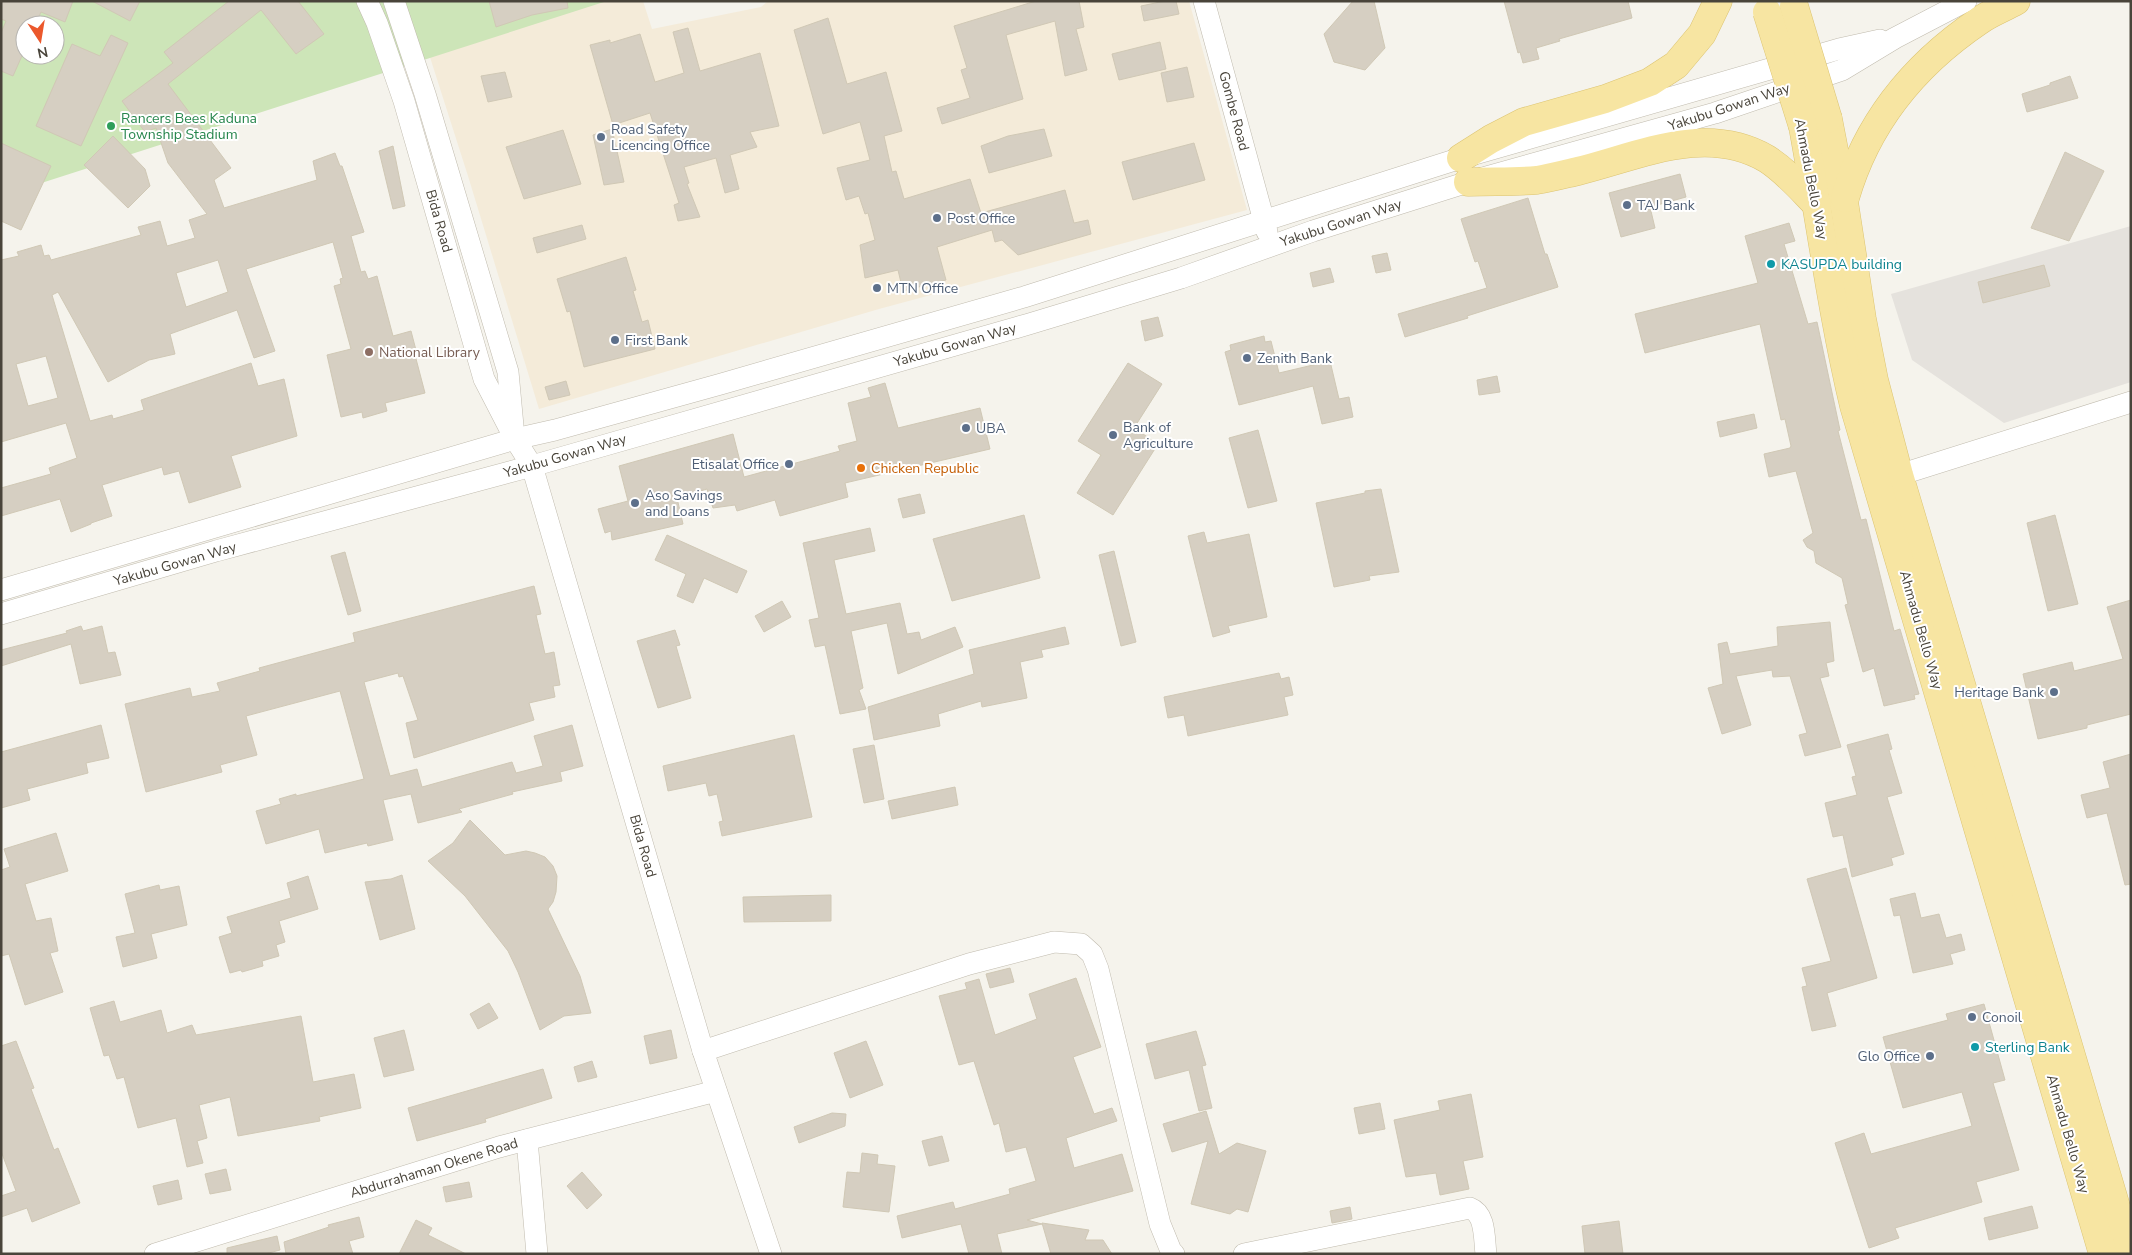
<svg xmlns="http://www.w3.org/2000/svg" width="2132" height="1255" font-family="'Nunito Sans',sans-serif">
<rect width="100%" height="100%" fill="#f5f3ec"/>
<path fill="#f4ebd9" d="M412,1H643L652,29L761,7L768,1H1189L1247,210L879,309L539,409L468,176Z"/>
<path fill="#e5e2dd" d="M2131,226V382L2004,423L1912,360L1891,294Z"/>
<path fill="#cde5b8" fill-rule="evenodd" d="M1,1H607L1,196ZM25,25H55V55H25Z"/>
<g fill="#d6cfc2" stroke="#d0c8b5" fill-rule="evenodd">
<path d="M1,1H73L65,22L41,12L35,25H25V49L13,76L1,71V33L6,21L1,19Z"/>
<path d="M92,1H140L130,21Z"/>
<path d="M229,1H298L324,34L296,54L261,10L168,84L231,168L214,180L224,208L317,180L313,161L335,153L340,166H342L364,232L351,236L361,272L365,271L368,279L377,276L393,336L411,331L417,354L415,355L425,393L385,403L387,411L363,418L362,412L341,417L327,355L351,349L334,286L341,284L340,279L343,278L333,242L246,269L275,351L254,358L237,310L170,334L175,354L149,360L108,382L58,292L52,295L90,421L112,415L113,419L144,410L141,400L251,363L258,386L284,379L297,436L231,456L241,487L189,503L179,471L164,475L162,467L102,485L112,516L91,523V524L71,532L60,499L1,516V488L51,474L49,468L77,458L66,423L1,442V260L19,256L17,252L41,245L44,256L49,255L51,260L141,235L138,227L160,221L167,246L195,238L189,220L207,214L168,163L156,128L145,132L122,101L173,63L164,52ZM218,260L228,292L186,307L176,273ZM46,356L58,398L28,406L16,364Z"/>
<path d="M489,1H567L568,8L532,15L496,27Z"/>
<path d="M1036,1H1079L1084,27L1076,29L1087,70L1065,76L1055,21L1006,35L1023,99L942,124L937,108L970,98L961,70L967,68L954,26Z"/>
<path d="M1165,1H1176L1179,14L1144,21L1141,6Z"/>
<path d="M1353,1H1374L1385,48L1365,70L1334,62L1324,34Z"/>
<path d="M1504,1H1628L1632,18L1559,39L1560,41L1536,48L1539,59L1523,63L1520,52L1518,53Z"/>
<path d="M828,18L847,84L886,72L902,131L884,136L892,172L896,171L904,199L970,179L981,213L1065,190L1074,223L1088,220L1091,234L1018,255L1002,240L995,242L992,230L937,247L946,280L903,291L898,270L865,278L860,245L875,240L868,213L865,214L859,196L846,200L837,168L870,160L860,122L823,134L794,30Z"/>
<path d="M688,28L700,71L760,53L779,126L750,132L757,147L730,155L739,189L725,193L716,158L684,167L689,183L687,184L700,217L678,221L674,205L679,203L650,113L613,125L590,45L610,40V43L640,34L655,82L684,73L673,32Z"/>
<path d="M111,35L128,43L81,146L36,126L72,44L100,56Z"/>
<path d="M1160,42L1166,69L1119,80L1112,54Z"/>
<path d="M1187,67L1194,97L1167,102L1161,73Z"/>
<path d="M505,72L512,97L488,102L481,76Z"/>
<path d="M2070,76L2078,98L2027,112L2022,94L2050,85V83Z"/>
<path d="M612,129L624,182L604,185L593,135Z"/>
<path d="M1044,129L1052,156L989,173L981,146L1008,136Z"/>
<path d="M563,130L581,184L524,199L506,147Z"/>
<path d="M113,136L145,169L150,186L128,208L84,165Z"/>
<path d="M1,143L51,166L21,230L1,221Z"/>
<path d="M1194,143L1205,180L1133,200L1122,162Z"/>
<path d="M393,146L405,206L393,209L379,151Z"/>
<path d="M2065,152L2104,171L2069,241L2031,228Z"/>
<path d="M1680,174L1686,197L1650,207L1655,228L1621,237L1609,193Z"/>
<path d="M1528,198L1545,254H1547L1558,287L1467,316L1468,318L1405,337L1398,314L1487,288L1478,261L1475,262L1461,219Z"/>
<path d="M1789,223L1795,241L1784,244L1808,324L1817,322L1840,430L1838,431L1861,520L1866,519L1894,631L1900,629L1919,694L1914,695L1915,699L1884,706L1874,668L1863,672L1845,605L1848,604L1842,578L1816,563L1814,551L1807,547L1803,540L1813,533L1796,471L1769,477L1764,454L1790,448L1791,446L1785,419L1781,420L1760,324L1645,353L1635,314L1758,283L1745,236Z"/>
<path d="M582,225L586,239L537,253L533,238Z"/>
<path d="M1387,253L1391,270L1376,273L1372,256Z"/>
<path d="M626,257L636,290L633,291L642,322L648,320L655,349L584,367L570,311L567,312L557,279Z"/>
<path d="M2044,265L2050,286L1983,303L1978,282Z"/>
<path d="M1330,268L1334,282L1313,287L1310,273Z"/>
<path d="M1158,317L1163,336L1145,341L1141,321Z"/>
<path d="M1264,336L1265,342L1271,341L1279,373L1330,361L1339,399L1349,397L1353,417L1322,424L1313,386L1239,405L1225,352L1231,350L1230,345Z"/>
<path d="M1128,363L1162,384L1134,428L1158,444L1113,515L1077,493L1101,455L1078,441Z"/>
<path d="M1497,376L1500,392L1479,395L1477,380Z"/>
<path d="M566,381L570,395L549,400L545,387Z"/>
<path d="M885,383L898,428L980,408L990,449L845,483L848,497L780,516L775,500L737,511L735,505L713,508L707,489L677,498L683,524L612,540L611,531L605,533L598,509L628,501L619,466L733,434L744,477L840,451L838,446L857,441L848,403L871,397L868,388Z"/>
<path d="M1754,414L1757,428L1720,437L1717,422Z"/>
<path d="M1258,430L1277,501L1248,508L1229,438Z"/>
<path d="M1381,489L1399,572L1369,576L1370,580L1334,587L1316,503L1365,493V491Z"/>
<path d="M920,494L925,513L903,518L898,499Z"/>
<path d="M1024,515L1040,578L952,601L933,539Z"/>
<path d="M2055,515L2078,604L2048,611L2027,523Z"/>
<path d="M870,528L875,551L834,560L846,614L900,603L907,634L919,632L921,640L955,627L963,647L898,674L887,623L851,631L863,688L859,690L866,709L840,714L825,645L815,647L809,620L819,618L803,543Z"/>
<path d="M1204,532L1207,543L1249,534L1267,617L1228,626L1230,632L1213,637L1188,536Z"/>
<path d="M667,535L747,571L737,593L704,578L693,603L677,596L686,574L655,560Z"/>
<path d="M1114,551L1136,642L1121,646L1099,555Z"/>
<path d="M345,552L361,611L348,615L331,556Z"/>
<path d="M534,586L541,614L536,615L545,654L554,652L560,685L553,686L555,697L529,703L534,720L414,758L406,723L418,720L403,676L399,677L398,673L364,682L390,776L417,769L422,787L512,762L516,773L543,766L534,736L572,725L583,766L560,772L562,781L512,792L513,794L459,809L462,812L418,823L411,794L383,800L393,840L368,846L367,843L325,853L319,829L266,844L256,811L281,804L279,799L296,794V796L364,779L340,691L246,716L257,755L220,765L222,772L146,792L125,704L190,688L192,697L220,691L217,683L260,671L259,668L355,642L353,633Z"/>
<path d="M2131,600V714L2087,725V728L2038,739L2023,674L2072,662L2074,671L2123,659L2107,607Z"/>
<path d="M782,601L791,617L764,632L755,616Z"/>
<path d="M1830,622L1834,661L1826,663L1829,676L1820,678L1841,747L1805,756L1799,735L1807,733L1790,676L1773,677L1772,670L1736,676L1751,725L1722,734L1708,688L1723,684L1718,644L1727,642L1730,654L1778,646L1777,627Z"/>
<path d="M81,626L83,631L102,626L108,653L115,652L121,675L80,684L71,644L1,666V650L67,633L66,631Z"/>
<path d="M1065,627L1069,644L1041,650L1043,657L1020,662L1027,698L982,707L981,701L938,714L940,726L874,740L868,707L974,674L969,650Z"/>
<path d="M675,630L680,645L676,646L691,698L658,708L637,641Z"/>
<path d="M1279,673L1281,679L1289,677L1293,695L1284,697L1288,715L1188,736L1184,715L1168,718L1164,697Z"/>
<path d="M101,725L109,758L86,763L88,773L27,789L30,800L1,808V752Z"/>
<path d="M1888,734L1892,749L1889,750L1902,793L1887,797L1904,854L1891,858L1893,865L1852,877L1843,835L1833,837L1825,803L1857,795L1852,777L1856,776L1847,745Z"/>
<path d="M794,735L812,817L722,836L719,822L723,821L717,794L709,796L706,783L668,791L663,766Z"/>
<path d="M874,745L884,799L864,803L853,749Z"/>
<path d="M2131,754V884L2125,885L2107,813L2087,818L2081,795L2110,788L2103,762Z"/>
<path d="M955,787L958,805L892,819L888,801Z"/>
<path d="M470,820L505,855L526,851L535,853L545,857L553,866L557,876L556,892L553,902L548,909L580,976L591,1013L564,1016L540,1030L518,972L508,951L465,896L428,861L453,843Z"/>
<path d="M56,833L68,871L25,884L36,921L51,918L58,951L50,953L63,992L25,1005L9,954L1,956V870L10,867L4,849Z"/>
<path d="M1846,868L1877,978L1827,993L1836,1026L1812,1031L1802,987L1807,986L1802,968L1831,961L1807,879Z"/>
<path d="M402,875L415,929L380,940L365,882L391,879Z"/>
<path d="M308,876L318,909L279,921L285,942L276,945L279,956L262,961L263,966L242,972L241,970L230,973L219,937L232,933L227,917L291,898L287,883Z"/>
<path d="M159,885L160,890L179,886L187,925L151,934L157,958L123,967L116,937L135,933L125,894Z"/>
<path d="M1915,893L1921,918L1939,914L1946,938L1961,934L1965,950L1950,954L1953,964L1913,973L1900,915L1894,916L1890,899Z"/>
<path d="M831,895V921L744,922L743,897Z"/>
<path d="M1010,968L1014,982L990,988L986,974Z"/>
<path d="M1076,978L1101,1047L1073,1057L1094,1114L1112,1108L1117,1121L1066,1138L1074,1168L1122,1154L1133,1191L1027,1220L1042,1224L997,1234L1002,1254H969L961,1224L902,1238L897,1216L953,1202L955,1209L1010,1194L1009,1189L1036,1181L1026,1147L1006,1152L999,1123L994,1125L974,1061L959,1065L939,996L967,989L965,983L979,979L995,1035L1037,1019L1029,994Z"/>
<path d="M114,1001L120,1022L161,1010L167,1033L192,1025L196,1035L301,1016L313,1082L354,1074L361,1108L319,1117L320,1121L238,1136L230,1097L199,1105L207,1138L197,1141L203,1163L187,1167L176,1118L138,1128L124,1077L117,1079L109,1055L104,1056L90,1008Z"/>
<path d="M489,1003L498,1018L478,1029L470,1014Z"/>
<path d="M1984,1004L2005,1080L1993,1083L2019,1170L1976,1182L1982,1202L1895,1228L1899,1238L1869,1248L1835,1143L1864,1133L1871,1154L1972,1126L1962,1092L1903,1108L1883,1037L1948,1020L1946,1014Z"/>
<path d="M404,1030L414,1070L384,1077L374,1038Z"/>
<path d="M671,1030L677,1058L650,1064L644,1036Z"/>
<path d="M1196,1031L1206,1065L1202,1066L1212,1108L1199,1111L1189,1070L1155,1079L1146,1044Z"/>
<path d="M16,1041L34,1088L31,1089L54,1150L58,1148L80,1203L32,1222L27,1208L1,1217V1196L16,1191L1,1151V1046Z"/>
<path d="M866,1041L883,1085L850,1098L834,1053Z"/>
<path d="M592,1061L597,1077L578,1082L574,1067Z"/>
<path d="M543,1069L552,1098L485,1119L486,1122L417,1141L408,1108Z"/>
<path d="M1471,1094L1483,1157L1463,1161L1469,1189L1440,1195L1436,1173L1406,1177L1394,1120L1440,1110L1438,1101Z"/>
<path d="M1380,1103L1385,1129L1359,1134L1354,1108Z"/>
<path d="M1206,1111L1219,1154L1237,1143L1266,1151L1248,1212L1237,1209L1230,1214L1191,1204L1208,1141L1172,1152L1163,1124Z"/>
<path d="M832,1113L846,1114L845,1126L799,1143L794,1127Z"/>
<path d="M942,1136L949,1161L929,1166L922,1141Z"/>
<path d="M862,1153L878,1155L877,1164L895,1166L889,1212L843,1207L847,1172L860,1173Z"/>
<path d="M226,1169L231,1190L210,1194L205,1174Z"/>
<path d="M582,1172L602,1195L587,1209L567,1186Z"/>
<path d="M178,1180L182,1199L158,1205L153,1186Z"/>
<path d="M469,1182L472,1197L446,1202L443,1187Z"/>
<path d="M2032,1206L2038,1228L1989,1240L1984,1218Z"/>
<path d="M1350,1207L1352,1219L1332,1223L1330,1211Z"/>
<path d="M359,1217L364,1237L349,1241L353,1254H286L284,1242L329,1227L328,1225Z"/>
<path d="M416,1220L432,1228L428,1235L466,1254H399Z"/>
<path d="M1619,1221L1623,1254H1585L1582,1226Z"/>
<path d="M1042,1223L1089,1230L1085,1240H1103L1112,1254H1051Z"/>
<path d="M277,1236L280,1250L265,1254H227V1248Z"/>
</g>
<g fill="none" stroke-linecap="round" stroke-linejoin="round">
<defs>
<g id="minor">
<path d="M367,1L377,23L404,101L484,379L515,439L532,466L703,1051L771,1254"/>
<path d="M394,1L425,94L508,372L513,426"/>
<path d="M1204,1L1267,232"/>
<path d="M1899,475L2131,402"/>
<path d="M1,590L515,439L555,430L721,384L1024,297L1461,158L1839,49L1880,40"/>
<path d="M1,614L216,551L532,466L1029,324L1181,278L1313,231L1468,182L1715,113L1842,70L1895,38L1966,1"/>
<path d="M703,1051L969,964L1054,942L1081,944L1092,954L1098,969L1160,1224L1171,1251L1174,1254"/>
<path d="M527,1140L537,1254"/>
<path d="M155,1254L499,1147L716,1091"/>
<path d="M1244,1254L1470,1208C1486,1214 1484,1239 1486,1254"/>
</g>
<g id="major">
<path d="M1828,119L1844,202L1862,319L1874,380L1899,475L2130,1254"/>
<path d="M1803,127C1820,220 1832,314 1854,406L2103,1254"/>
<path d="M1461,158L1491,139L1524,122L1605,99L1650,82L1676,65L1702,34L1718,1"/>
<path d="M1468,182C1491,181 1514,182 1537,180C1550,178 1565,174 1578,171C1639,156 1706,123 1767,159C1786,171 1802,190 1817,205"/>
<path d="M1845,198C1867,122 1914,65 1979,21C1990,13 2004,8 2016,1"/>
</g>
</defs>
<use href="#minor" stroke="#c0bbae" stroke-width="22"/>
<use href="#major" stroke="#dcc472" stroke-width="29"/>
<use href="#minor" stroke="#fff" stroke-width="21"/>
<use href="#major" stroke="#f7e5a2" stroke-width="28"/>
<defs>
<g id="major-bridge">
<path d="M1794,6L1828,119"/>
<path d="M1767,12L1803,127"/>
</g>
</defs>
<use href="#major-bridge" stroke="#dcc472" stroke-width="29" stroke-linecap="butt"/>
<use href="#major-bridge" stroke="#f7e5a2" stroke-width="28"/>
</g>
<circle fill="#2e9e5b" stroke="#fff" stroke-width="2" cx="111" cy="126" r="5"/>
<g fill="#5c6f8a" stroke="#fff" stroke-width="2">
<circle cx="601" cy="137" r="5"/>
<circle cx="1627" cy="205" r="5"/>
<circle cx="937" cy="218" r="5"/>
<circle cx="877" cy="288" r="5"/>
<circle cx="615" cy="340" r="5"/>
<circle cx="1247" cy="358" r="5"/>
<circle cx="966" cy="428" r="5"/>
<circle cx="1113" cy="435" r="5"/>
<circle cx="789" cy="464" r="5"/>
<circle cx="635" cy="503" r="5"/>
<circle cx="2054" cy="692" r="5"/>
<circle cx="1972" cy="1017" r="5"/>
<circle cx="1930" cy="1056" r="5"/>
</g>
<g fill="#0f9aa8" stroke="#fff" stroke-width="2">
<circle cx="1771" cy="264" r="5"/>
<circle cx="1975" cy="1047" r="5"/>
</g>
<circle fill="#8d6e63" stroke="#fff" stroke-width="2" cx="369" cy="352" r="5"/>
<circle fill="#e8710a" stroke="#fff" stroke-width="2" cx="861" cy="468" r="5"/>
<g text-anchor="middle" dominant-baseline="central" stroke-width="4" stroke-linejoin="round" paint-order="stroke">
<g font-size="14" fill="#49443a" stroke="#fff">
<text transform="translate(1729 107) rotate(-18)">Yakubu Gowan Way</text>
<text transform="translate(1234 111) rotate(75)">Gombe Road</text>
<text transform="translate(1811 179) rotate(79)">Ahmadu Bello Way</text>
<text transform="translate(439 221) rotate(74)">Bida Road</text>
<text transform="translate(1341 223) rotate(-18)">Yakubu Gowan Way</text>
<text transform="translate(955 345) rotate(-16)">Yakubu Gowan Way</text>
<text transform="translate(565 456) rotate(-16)">Yakubu Gowan Way</text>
<text transform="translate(175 564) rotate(-16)">Yakubu Gowan Way</text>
<text transform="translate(1921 630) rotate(74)">Ahmadu Bello Way</text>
<text transform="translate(643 846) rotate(74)">Bida Road</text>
<text transform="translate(2068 1134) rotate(74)">Ahmadu Bello Way</text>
<text transform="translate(434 1168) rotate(-17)">Abdurrahaman Okene Road</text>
</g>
<g font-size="14" fill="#27864d" stroke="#fff" text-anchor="start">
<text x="121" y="118">Rancers Bees Kaduna<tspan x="121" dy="16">Township Stadium</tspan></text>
</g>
<g font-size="14" fill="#4e5e75" stroke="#fff" text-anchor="start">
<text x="611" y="129">Road Safety<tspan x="611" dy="16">Licencing Office</tspan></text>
<text x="1637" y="205">TAJ Bank</text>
<text x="947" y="218">Post Office</text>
<text x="887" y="288">MTN Office</text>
<text x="625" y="340">First Bank</text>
<text x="1257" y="358">Zenith Bank</text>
<text x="1123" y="427">Bank of<tspan x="1123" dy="16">Agriculture</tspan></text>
<text x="976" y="428">UBA</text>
<text x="779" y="464" text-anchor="end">Etisalat Office</text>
<text x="645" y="495">Aso Savings<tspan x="645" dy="16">and Loans</tspan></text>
<text x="2044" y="692" text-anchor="end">Heritage Bank</text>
<text x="1982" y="1017">Conoil</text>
<text x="1920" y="1056" text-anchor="end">Glo Office</text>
</g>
<g font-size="14" fill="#0d838f" stroke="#fff" text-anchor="start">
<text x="1781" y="264">KASUPDA building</text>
<text x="1985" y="1047">Sterling Bank</text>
</g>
<g font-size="14" fill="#785e54" stroke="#fff" text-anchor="start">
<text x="379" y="352">National Library</text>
</g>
<g font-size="14" fill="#c56008" stroke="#fff" text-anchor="start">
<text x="871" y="468">Chicken Republic</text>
</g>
</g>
<rect width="2132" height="1255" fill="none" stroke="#49443a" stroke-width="5"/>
<g transform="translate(40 40) rotate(168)"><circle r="24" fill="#ffffff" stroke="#b6b4b0"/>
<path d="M0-4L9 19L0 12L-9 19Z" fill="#eb582c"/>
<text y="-8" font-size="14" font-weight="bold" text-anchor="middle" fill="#49443a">N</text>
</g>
</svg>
